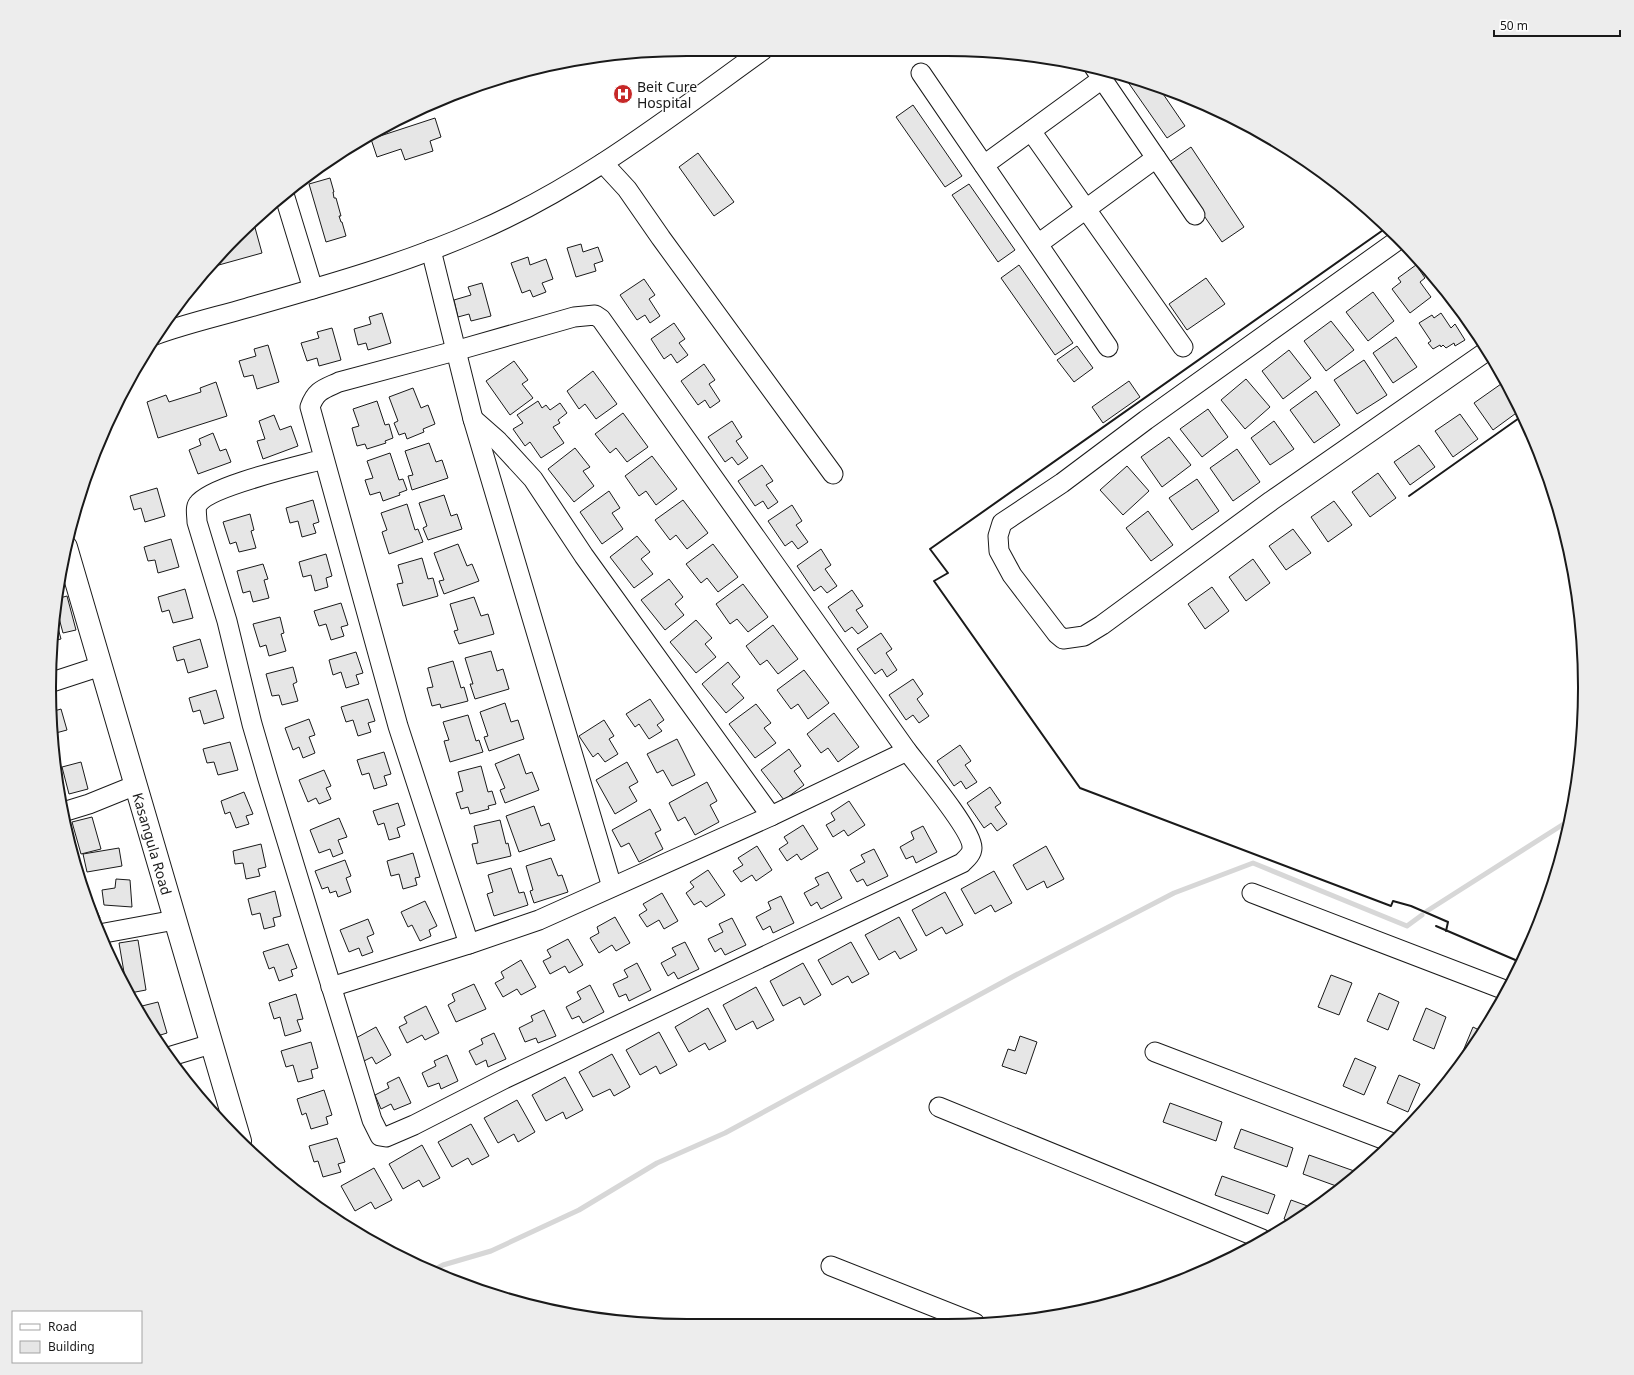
<svg xmlns="http://www.w3.org/2000/svg" width="1634" height="1375" font-family="'Noto Sans',sans-serif">
<rect width="100%" height="100%" fill="#fff"/>
<g fill="none" stroke-linecap="round" stroke-linejoin="round">
<g stroke="#d7d7d7" stroke-width="5">
<path d="M1427,911L1570,820"/>
<path d="M434,1270L443,1265L491,1251L579,1210L657,1163L725,1133L1014,976L1174,893L1253,863L1407,926L1422,915"/>
</g>
</g>
<g fill="#e6e6e6" stroke="#1a1a1a">
<path d="M1123,75L1159,88L1185,126L1167,138Z"/>
<path d="M913,105L962,176L945,187L896,117Z"/>
<path d="M435,118L441,137L430,141L433,151L405,160L401,149L377,157L371,139Z"/>
<path d="M1191,147L1244,227L1222,242L1168,163Z"/>
<path d="M698,153L734,202L714,216L679,167Z"/>
<path d="M330,178L334,192H333L334,198H336L341,216H339L341,222H342L346,236L326,242L309,184Z"/>
<path d="M969,184L1015,250L998,262L952,195Z"/>
<path d="M254,224L262,253L208,268V266L248,226Z"/>
<path d="M581,244L583,252L598,247L603,261L594,264L596,271L576,277L567,248Z"/>
<path d="M528,257L530,265L546,259L553,279L542,283L546,292L533,297L530,290L522,293L511,263Z"/>
<path d="M1019,265L1073,343L1055,355L1001,278Z"/>
<path d="M1416,265L1425,278L1420,282L1431,297L1410,313L1392,289L1401,282L1398,278Z"/>
<path d="M1206,278L1225,304L1187,330L1169,304Z"/>
<path d="M644,279L655,295L649,299L660,316L650,323L645,315L637,320L620,295Z"/>
<path d="M482,283L491,316L471,321L469,314L458,317L454,300L471,295L468,287Z"/>
<path d="M1373,292L1394,321L1368,341L1346,312Z"/>
<path d="M382,313L391,343L368,350L366,343L358,345L354,329L371,324L369,317Z"/>
<path d="M1441,313L1451,328L1455,324L1465,340L1455,346L1454,343L1446,348L1443,345L1441,347L1440,345L1433,349L1428,343L1431,341L1419,323L1432,315L1434,318Z"/>
<path d="M1331,321L1354,350L1326,371L1304,341Z"/>
<path d="M674,323L685,339L679,343L688,355L677,363L671,354L664,359L651,339Z"/>
<path d="M332,328L341,360L319,366L317,358L307,361L301,343L319,338L317,332Z"/>
<path d="M1396,337L1417,367L1393,383L1373,353Z"/>
<path d="M268,345L279,382L257,389L253,375L244,377L239,361L256,356L254,349Z"/>
<path d="M1077,346L1093,368L1074,382L1057,360Z"/>
<path d="M1289,350L1311,378L1283,399L1262,371Z"/>
<path d="M1364,360L1387,395L1357,414L1334,380Z"/>
<path d="M514,361L528,380L522,384L533,398L510,415L486,381Z"/>
<path d="M704,364L715,380L709,384L720,401L710,408L705,400L698,405L681,381Z"/>
<path d="M593,371L617,404L596,419L585,404L579,409L567,391Z"/>
<path d="M1246,379L1270,407L1245,429L1221,400Z"/>
<path d="M1129,381L1140,397L1103,423L1092,407Z"/>
<path d="M216,382L227,416L158,438L147,402L166,395L169,402L201,392L200,388Z"/>
<path d="M1501,384L1519,411L1493,430L1474,403Z"/>
<path d="M413,388L421,408L428,405L435,424L423,429L424,432L407,439L405,433L399,435L394,423L398,421L389,397Z"/>
<path d="M1316,391L1340,425L1314,443L1290,410Z"/>
<path d="M377,401L385,425L389,424L393,438L385,441L386,443L367,449L365,444L357,446L352,428L359,426L353,409Z"/>
<path d="M538,401L542,408L546,405L550,410L560,403L567,413L558,420L560,423L553,427L564,443L541,458L530,442L525,446L513,429L523,423L517,415Z"/>
<path d="M1208,409L1228,437L1202,457L1180,429Z"/>
<path d="M623,413L648,447L627,462L616,448L610,453L595,434Z"/>
<path d="M1460,414L1478,439L1453,457L1435,431Z"/>
<path d="M274,415L280,430L291,426L298,446L263,459L257,441L265,439L259,421Z"/>
<path d="M732,421L742,437L736,441L748,458L738,465L732,457L725,462L708,437Z"/>
<path d="M1274,421L1294,449L1270,465L1251,438Z"/>
<path d="M213,433L220,451L226,449L231,462L198,474L189,450L201,445L199,439Z"/>
<path d="M1169,437L1191,465L1162,487L1141,457Z"/>
<path d="M429,443L436,462L442,460L448,478L412,490L408,476L413,475L405,451Z"/>
<path d="M1419,445L1435,467L1410,485L1394,462Z"/>
<path d="M575,448L590,467L583,471L594,486L574,502L548,469Z"/>
<path d="M1237,449L1260,482L1233,501L1210,468Z"/>
<path d="M390,453L399,480L403,479L407,490L399,493L400,495L383,501L380,492L370,495L365,480L373,478L367,461Z"/>
<path d="M652,456L677,489L656,505L646,491L639,496L625,476Z"/>
<path d="M762,465L773,481L766,485L778,502L768,509L763,501L755,506L738,481Z"/>
<path d="M1127,466L1149,491L1123,515L1100,490Z"/>
<path d="M1378,473L1396,498L1370,517L1352,492Z"/>
<path d="M1197,479L1219,511L1192,530L1169,498Z"/>
<path d="M157,488L165,516L145,522L141,508L134,510L130,496Z"/>
<path d="M609,491L620,508L612,513L623,529L602,544L580,512Z"/>
<path d="M444,495L451,516L457,514L462,529L428,540L423,528L427,526L419,503Z"/>
<path d="M313,500L319,522L313,524L316,533L302,537L298,521L290,523L286,508Z"/>
<path d="M683,500L708,533L687,549L676,535L670,540L655,520Z"/>
<path d="M1334,501L1352,525L1328,542L1311,517Z"/>
<path d="M407,504L415,530L418,529L423,542L389,554L382,532L387,530L381,513Z"/>
<path d="M792,505L802,521L796,525L808,542L798,549L792,541L785,546L768,521Z"/>
<path d="M1148,511L1173,545L1151,561L1126,528Z"/>
<path d="M250,514L254,530L251,531L256,548L239,552L236,542L230,544L223,522Z"/>
<path d="M1293,529L1311,553L1286,570L1269,546Z"/>
<path d="M637,536L650,552L641,559L653,574L634,588L610,557Z"/>
<path d="M171,539L179,567L158,573L155,560L148,561L144,547Z"/>
<path d="M458,544L467,566L472,564L479,581L444,594L439,581L444,580L434,553Z"/>
<path d="M713,544L738,577L718,592L707,578L701,583L686,564Z"/>
<path d="M821,549L831,565L825,569L837,586L827,593L821,586L814,591L797,566Z"/>
<path d="M326,554L332,576L326,578L328,587L315,591L311,575L303,577L299,562Z"/>
<path d="M422,558L428,579L433,578L438,596L403,606L397,584L403,583L398,565Z"/>
<path d="M1253,559L1270,583L1246,601L1229,577Z"/>
<path d="M263,564L268,579L264,580L269,598L253,602L250,591L243,593L237,571Z"/>
<path d="M669,579L683,597L675,604L684,615L665,630L641,600Z"/>
<path d="M743,584L768,617L748,632L737,619L730,624L716,604Z"/>
<path d="M1212,587L1229,611L1205,629L1188,604Z"/>
<path d="M185,589L193,618L173,623L169,610L162,612L158,597Z"/>
<path d="M852,590L863,606L856,610L868,627L858,634L852,627L845,632L828,607Z"/>
<path d="M67,596L76,630L63,633L55,603L56,599Z"/>
<path d="M474,597L481,616L488,614L494,634L459,644L454,631L458,630L450,604Z"/>
<path d="M341,603L348,625L341,627L344,636L331,640L326,624L319,626L314,611Z"/>
<path d="M54,613L61,639L52,641Z"/>
<path d="M280,617L284,633L281,634L286,651L269,656L266,645L260,647L253,624Z"/>
<path d="M696,620L712,638L705,644L716,657L696,673L670,642Z"/>
<path d="M773,625L798,659L778,674L767,660L760,665L746,646Z"/>
<path d="M881,633L892,649L886,653L897,670L887,677L882,669L875,674L857,649Z"/>
<path d="M200,639L208,667L188,673L184,659L177,661L173,647Z"/>
<path d="M491,651L497,671L503,669L509,689L475,699L470,684H473L465,658Z"/>
<path d="M356,652L363,673L356,675L359,684L346,688L341,672L333,675L329,660Z"/>
<path d="M453,661L461,688L464,687L468,701L441,708L440,704L432,706L427,688L433,687L428,668Z"/>
<path d="M728,662L740,677L732,684L744,698L726,713L702,684Z"/>
<path d="M293,667L297,682L293,684L298,701L282,705L279,695L272,696L266,674Z"/>
<path d="M804,670L829,703L808,719L798,704L791,709L777,690Z"/>
<path d="M913,679L923,694L917,699L929,716L919,723L913,715L906,720L889,695Z"/>
<path d="M216,690L224,718L204,724L200,710L193,712L189,698Z"/>
<path d="M368,699L375,721L368,723L371,732L358,736L353,720L346,722L341,707Z"/>
<path d="M650,699L664,720L657,725L662,731L649,739L639,724L635,727L626,714Z"/>
<path d="M505,703L511,722L518,720L524,739L489,751L484,737L488,736L480,712Z"/>
<path d="M756,704L771,723L764,728L776,743L755,758L729,724Z"/>
<path d="M61,709L67,730L52,734L51,712Z"/>
<path d="M834,713L859,747L838,762L828,748L821,753L807,734Z"/>
<path d="M468,715L476,741L479,740L483,752L450,762L444,741L449,740L443,722Z"/>
<path d="M309,719L315,735L309,737L315,753L303,758L299,747L293,750L285,728Z"/>
<path d="M604,720L614,736L609,739L618,754L605,762L598,753L593,757L579,736Z"/>
<path d="M677,739L695,775L672,786L663,770L657,773L647,754Z"/>
<path d="M230,742L238,770L218,775L214,762L207,763L203,749Z"/>
<path d="M960,745L971,761L965,765L977,782L966,789L961,781L954,786L937,761Z"/>
<path d="M789,749L801,766L794,771L804,785L784,800L761,770Z"/>
<path d="M384,752L391,774L384,776L387,785L374,789L369,773L362,775L357,760Z"/>
<path d="M519,754L526,774L532,772L539,790L505,803L500,790L505,788L495,764Z"/>
<path d="M81,762L88,789L69,794L62,767Z"/>
<path d="M627,762L638,782L629,787L637,801L615,814L596,780Z"/>
<path d="M481,766L488,792L492,791L496,804L488,806L489,809L470,814L468,807L461,809L456,793L463,791L458,772Z"/>
<path d="M324,770L331,786L326,788L331,799L319,804L316,798L308,802L299,780Z"/>
<path d="M707,782L717,801L710,805L719,822L695,835L685,817L678,821L669,803Z"/>
<path d="M990,787L1001,803L995,807L1007,824L997,831L991,823L984,828L967,803Z"/>
<path d="M244,792L253,814L246,816L249,824L236,828L230,812L225,814L221,801Z"/>
<path d="M849,801L865,825L848,836L844,830L833,837L826,825L835,820L831,813Z"/>
<path d="M398,803L405,825L397,828L400,837L389,840L384,823L378,825L373,811Z"/>
<path d="M534,806L541,826L549,823L555,840L519,852L506,816Z"/>
<path d="M650,809L661,830L655,833L663,849L639,862L629,843L621,847L612,830Z"/>
<path d="M92,817L101,849L81,854L72,822Z"/>
<path d="M339,818L347,837L338,840L343,853L333,857L330,849L319,853L310,830Z"/>
<path d="M500,820L506,844L508,843L511,856L477,864L472,844L478,843L474,826Z"/>
<path d="M803,825L818,849L801,860L797,854L787,861L779,849L788,843L784,837Z"/>
<path d="M923,826L937,852L916,863L913,856L906,859L900,847L914,839L911,832Z"/>
<path d="M261,844L266,867L258,869L260,876L246,879L243,863L235,864L233,851Z"/>
<path d="M757,846L772,870L756,881L752,875L741,882L733,871L743,865L738,858Z"/>
<path d="M1046,846L1064,879L1047,888L1044,881L1027,890L1013,865Z"/>
<path d="M119,848L122,866L87,872L83,854Z"/>
<path d="M874,849L888,876L867,886L863,879L857,882L850,870L865,862L861,855Z"/>
<path d="M413,853L420,877L415,878L417,885L403,889L399,874L391,876L387,861Z"/>
<path d="M551,858L558,876L562,875L568,892L534,903L530,891L533,890L526,866Z"/>
<path d="M345,860L351,876L346,878L351,892L338,897L336,891L330,893L328,887L322,889L315,871Z"/>
<path d="M511,868L519,893L524,892L528,905L494,916L487,894L493,892L488,875Z"/>
<path d="M708,870L725,895L706,907L701,901L694,905L686,893L694,887L690,882Z"/>
<path d="M994,871L1012,903L995,912L991,905L975,914L961,889Z"/>
<path d="M828,872L842,898L821,909L817,902L811,906L804,893L819,885L815,878Z"/>
<path d="M116,879L130,880L132,907L104,905L102,890L115,888Z"/>
<path d="M85,883L100,918L94,921L82,885Z"/>
<path d="M275,891L281,916L273,918L275,926L264,929L260,913L252,915L248,899Z"/>
<path d="M945,892L963,925L946,934L942,927L926,936L912,910Z"/>
<path d="M662,893L678,921L664,929L659,920L647,927L639,915L647,910L643,904Z"/>
<path d="M781,896L794,923L773,933L770,926L763,930L756,917L771,909L768,902Z"/>
<path d="M425,901L437,926L429,930L431,936L420,941L412,925L408,927L401,912Z"/>
<path d="M615,917L630,943L616,951L612,945L599,953L590,938L599,933L597,927Z"/>
<path d="M899,917L917,950L900,959L895,951L879,960L865,935Z"/>
<path d="M732,918L746,945L725,955L721,948L715,952L708,939L723,932L719,924Z"/>
<path d="M368,919L374,934L367,937L373,952L362,956L359,948L349,952L340,930Z"/>
<path d="M568,939L583,965L569,973L565,966L550,974L543,961L551,957L547,950Z"/>
<path d="M138,940L146,990L130,993L126,984L119,943Z"/>
<path d="M685,942L699,969L678,979L674,972L668,976L661,963L676,955L672,948Z"/>
<path d="M851,942L869,974L852,983L848,976L832,985L818,960Z"/>
<path d="M288,944L297,968L291,970L293,976L279,981L274,967L269,969L263,952Z"/>
<path d="M521,960L536,987L521,995L517,989L503,997L495,983L504,978L501,972Z"/>
<path d="M637,963L651,990L629,1001L626,994L619,997L613,984L628,977L624,970Z"/>
<path d="M803,963L821,995L804,1005L800,997L783,1006L770,981Z"/>
<path d="M1331,975L1352,983L1339,1015L1318,1007Z"/>
<path d="M474,984L486,1009L456,1022L448,1005L455,1001L452,994Z"/>
<path d="M590,985L604,1012L583,1023L579,1016L572,1019L566,1007L581,999L577,992Z"/>
<path d="M756,987L774,1020L757,1029L753,1021L736,1030L723,1005Z"/>
<path d="M1379,993L1399,1002L1388,1030L1367,1021Z"/>
<path d="M296,994L303,1019L297,1020L301,1031L285,1036L280,1017L274,1019L269,1003Z"/>
<path d="M158,1002L167,1033L154,1037L138,1007Z"/>
<path d="M426,1006L439,1033L425,1040L422,1035L407,1043L399,1027L407,1023L404,1017Z"/>
<path d="M708,1008L726,1041L709,1050L705,1043L689,1052L675,1027Z"/>
<path d="M1426,1008L1446,1017L1434,1049L1413,1040Z"/>
<path d="M544,1010L556,1036L538,1043L536,1038L525,1042L519,1028L533,1021L531,1016Z"/>
<path d="M376,1027L391,1055L376,1064L372,1057L360,1063L352,1049L359,1044L356,1038Z"/>
<path d="M1473,1027L1483,1032L1477,1042L1465,1058L1461,1056Z"/>
<path d="M659,1032L677,1065L660,1074L656,1066L640,1075L626,1050Z"/>
<path d="M494,1033L506,1059L488,1067L486,1060L476,1065L469,1051L483,1044L481,1039Z"/>
<path d="M1020,1036L1037,1042L1026,1074L1002,1066L1008,1049L1015,1051Z"/>
<path d="M311,1042L318,1068L311,1070L313,1078L298,1082L293,1065L286,1067L281,1051Z"/>
<path d="M612,1054L630,1087L614,1096L610,1089L593,1097L579,1072Z"/>
<path d="M447,1055L458,1081L441,1089L439,1083L428,1087L422,1073L436,1066L434,1061Z"/>
<path d="M1355,1058L1376,1067L1364,1095L1343,1086Z"/>
<path d="M1399,1075L1420,1084L1408,1112L1387,1103Z"/>
<path d="M399,1077L411,1103L394,1110L391,1104L381,1109L375,1095L389,1088L387,1083Z"/>
<path d="M565,1077L583,1110L566,1119L563,1112L546,1121L532,1095Z"/>
<path d="M324,1090L332,1115L326,1117L328,1124L311,1129L306,1113L302,1115L297,1099Z"/>
<path d="M517,1100L535,1132L518,1142L514,1134L498,1143L484,1118Z"/>
<path d="M1170,1103L1222,1122L1216,1141L1163,1122Z"/>
<path d="M471,1124L489,1156L472,1165L468,1158L452,1167L438,1142Z"/>
<path d="M1241,1129L1293,1148L1287,1167L1234,1148Z"/>
<path d="M337,1138L345,1162L338,1164L341,1172L323,1177L318,1161L314,1162L309,1146Z"/>
<path d="M422,1145L440,1178L423,1187L419,1180L403,1189L389,1164Z"/>
<path d="M1309,1155L1357,1172L1339,1187L1303,1174Z"/>
<path d="M374,1168L392,1200L375,1209L371,1202L355,1211L341,1186Z"/>
<path d="M1222,1176L1275,1195L1268,1214L1215,1195Z"/>
<path d="M1291,1200L1313,1208L1293,1223L1284,1219Z"/>
</g>
<g fill="none" stroke-linecap="round" stroke-linejoin="round">
<defs>
<g id="minor">
<path d="M1094,67L1195,215"/>
<path d="M921,73L1108,347"/>
<path d="M1031,131L1183,347"/>
<path d="M603,163L627,189L661,238L833,474"/>
<path d="M984,165L1102,79"/>
<path d="M284,194L313,289"/>
<path d="M1398,240L1146,420L1062,483L1002,523L998,536L999,551L1012,575L1057,634L1063,639L1084,636L1102,625L1271,501L1487,351"/>
<path d="M1038,244L1156,158"/>
<path d="M431,250L473,419L612,887"/>
<path d="M155,335C185,324 216,317 247,308C324,286 403,264 476,232C581,187 671,116 763,50"/>
<path d="M473,419L498,441L533,479L584,556L771,816"/>
<path d="M324,459C299,466 210,486 198,504C195,508 197,516 197,522L227,621L252,724L268,779L372,1120L380,1136L386,1137L414,1125L504,1079L962,863C966,859 972,854 972,848C973,831 920,768 907,751L601,319L595,315L574,317L455,351L339,382C324,389 316,390 310,407L398,726L469,944"/>
<path d="M49,683L101,666"/>
<path d="M63,812L89,804L136,785"/>
<path d="M1252,893L1505,990"/>
<path d="M99,934L175,920"/>
<path d="M331,987L469,944L539,920L771,816L907,751"/>
<path d="M1155,1052L1393,1143"/>
<path d="M168,1057L211,1044"/>
<path d="M939,1107L1262,1239"/>
<path d="M831,1266L975,1323"/>
</g>
<g id="major">
<path id="s1" d="M66,547L240,1141"/>
</g>
</defs>
<use href="#minor" stroke="#1a1a1a" stroke-width="21"/>
<use href="#major" stroke="#1a1a1a" stroke-width="24"/>
<use href="#minor" stroke="#fff" stroke-width="19"/>
<use href="#major" stroke="#fff" stroke-width="22"/>
<g stroke="#1a1a1a" stroke-width="2">
<path d="M1386,228L930,549L948,573L934,581L1080,788L1391,906L1393,901L1411,906L1448,922L1446,931"/>
<path d="M1409,496L1522,416"/>
<path d="M1436,926L1520,962"/>
</g>
</g>
<defs>
<symbol id="hospital-disc" viewBox="-11 -11 22 22"><circle r="9.5" fill="#c62828" stroke="#fff"/><path d="M-5-5h3v3.5h4V-5h3V5h-3V1.5h-4V5h-3Z" fill="#fff"/></symbol>
</defs>
<g fill-rule="evenodd">
<use href="#hospital-disc" x="612" y="83" width="22" height="22"/>
</g>
<g text-anchor="middle" dominant-baseline="central" stroke-width="3" stroke-linejoin="round" paint-order="stroke">
<g font-size="14" fill="#1a1a1a" stroke="#fff" text-anchor="start">
<text x="637" y="86">Beit Cure<tspan x="637" dy="16">Hospital</tspan></text>
</g>
<g font-size="14" fill="#1a1a1a" stroke="#fff">
<text stroke="none"><textPath href="#s1" startOffset="309">Kasangula Road</textPath></text>
</g>
</g>
<path d="M0 0H1634V1375H0ZM687 56H947A631 631 0 0 1 1578 687V688A631 631 0 0 1 947 1319H687A631 631 0 0 1 56 688V687A631 631 0 0 1 687 56Z" fill="#ededed" fill-rule="evenodd"/>
<path fill="none" stroke="#1a1a1a" stroke-width="2" d="M687 56H947A631 631 0 0 1 1578 687V688A631 631 0 0 1 947 1319H687A631 631 0 0 1 56 688V687A631 631 0 0 1 687 56Z"/>
<rect x="12" y="1311" width="130" height="52" fill="#ffffff" stroke="#a3a3a3"/>
<rect x="20" y="1324" width="20" height="6" fill="#ffffff" stroke="#a3a3a3"/>
<text x="48" y="1331" font-size="12" fill="#1a1a1a">Road</text>
<rect x="20" y="1341" width="20" height="12" fill="#e6e6e6" stroke="#a3a3a3"/>
<text x="48" y="1351" font-size="12" fill="#1a1a1a">Building</text>
<path d="M1494 30v6h126v-6" fill="none" stroke="#1a1a1a" stroke-width="2"/>
<text x="1500" y="30" font-size="12" fill="#1a1a1a" stroke="#ffffff" stroke-width="3" paint-order="stroke">50 m</text>
</svg>
